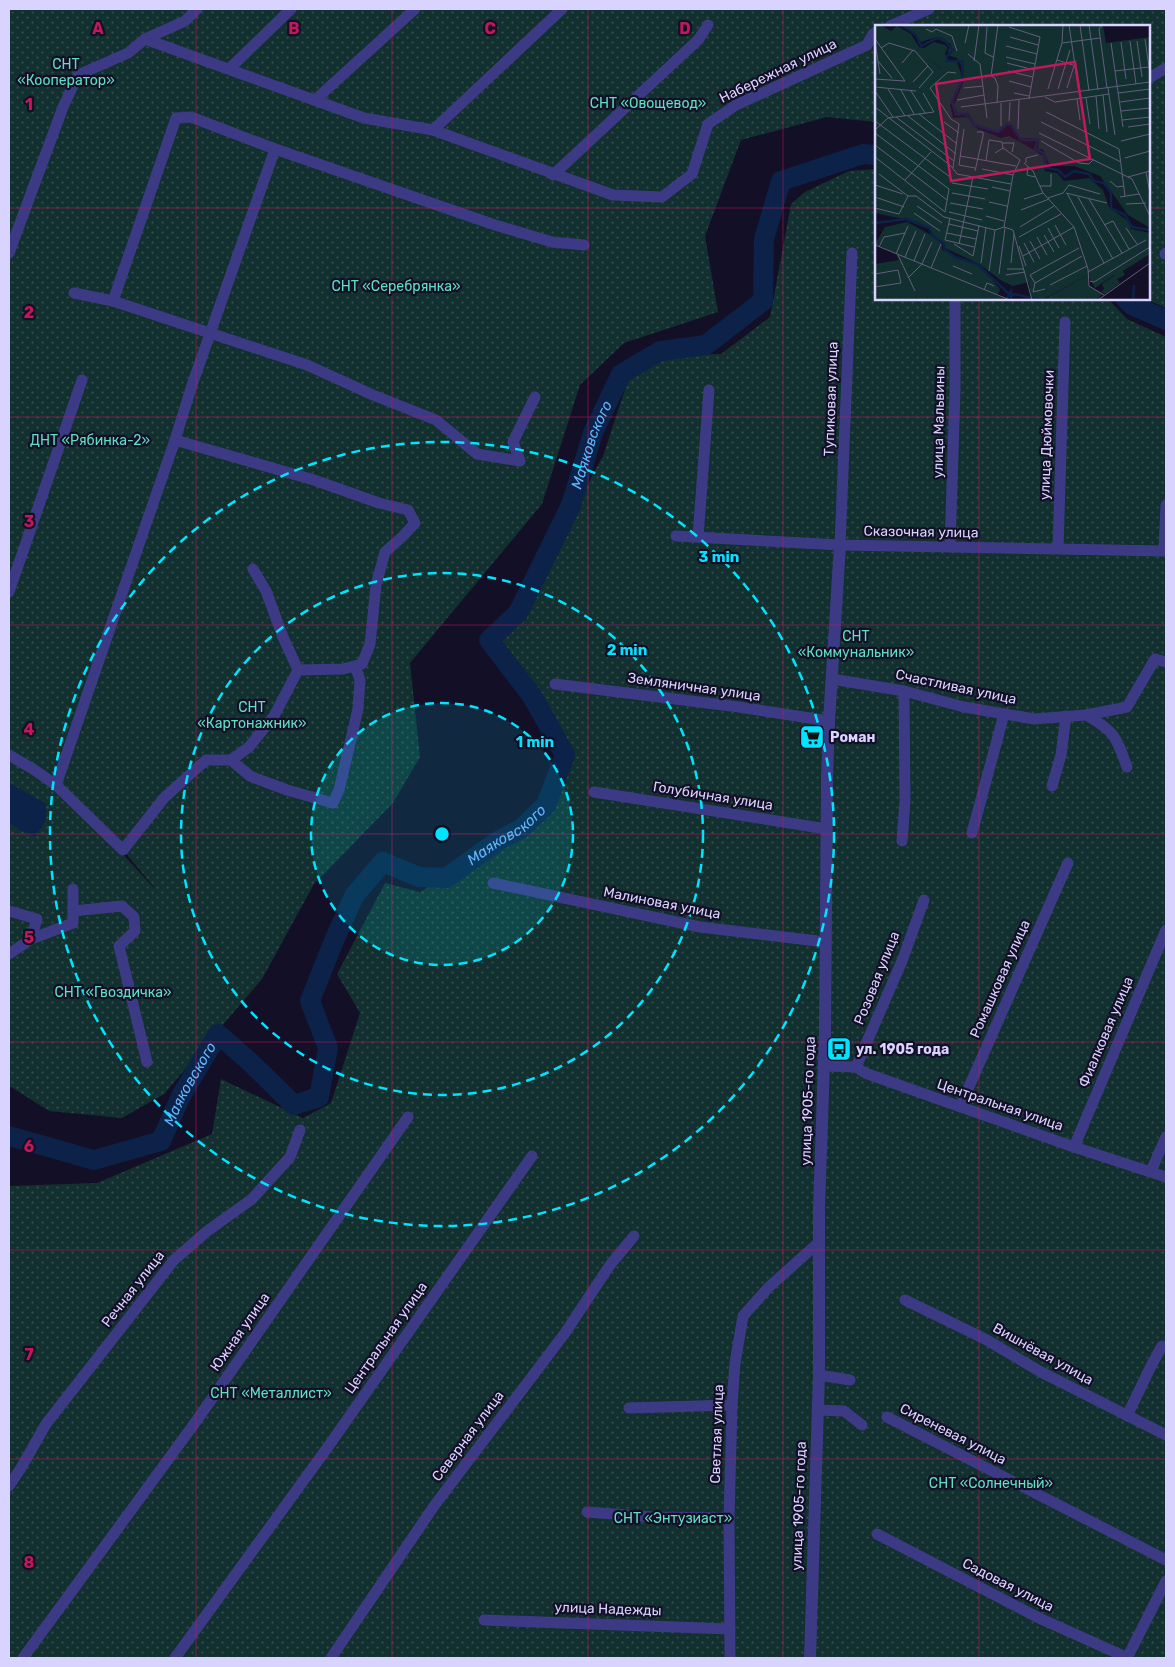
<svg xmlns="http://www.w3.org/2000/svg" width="1175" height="1667" font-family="Rubik,sans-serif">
<defs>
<pattern id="green-dots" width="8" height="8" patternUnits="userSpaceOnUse" patternTransform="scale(1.25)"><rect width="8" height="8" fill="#12302f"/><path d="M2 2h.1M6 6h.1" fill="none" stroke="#344d4e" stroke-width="1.8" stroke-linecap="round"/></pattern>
</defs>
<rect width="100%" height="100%" fill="#130f26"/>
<g fill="url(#green-dots)" fill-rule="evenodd">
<path d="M9,9H1166V308L1146,299H1149V26H876V122L827,117L741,140L705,236L718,312L624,343L580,385L542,504L410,663L420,757L393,803L314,884L262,979L164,1094L122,1118L49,1111L11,1087L9,1088ZM97,826L123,850L154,887H153Z"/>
<path d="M876,169V299H1108L1127,319L1166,337V1658H9V1186L97,1183L212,1134L221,1079L303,1118L331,1103L360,1013L337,974L385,883L420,892L454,872L522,828L546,805L565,755L489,640L519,610L603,456L629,377L673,355L721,354L770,317L791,204L805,192L849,171Z"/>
</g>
<path fill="#0c2248" d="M9,783L45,803C49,818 44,824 35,836L19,830L9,822Z"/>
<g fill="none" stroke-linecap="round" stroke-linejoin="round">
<g stroke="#0c2248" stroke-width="20">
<path d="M1126,299L1132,305L1166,320"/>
<path id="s1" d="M9,1136L94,1160L161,1141L181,1096L218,1034L249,1061L294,1105L319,1097L328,1048L310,1001L333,943L354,896L383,862L419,877L446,878L498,841L522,828L546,805L565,755L532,696L489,640L518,613L571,505L593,433L621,374L660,351L706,345L763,301L764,239L781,181L863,154L876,155"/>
</g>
<g stroke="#3d3a85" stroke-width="11">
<path d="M890,26L929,9"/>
<path d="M145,39L364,118L433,130L613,195L662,197L692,174L708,124L736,105L867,45L873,34L876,32"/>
<path d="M229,69L291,9"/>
<path d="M1149,78L1166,68"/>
<path d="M315,100L415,9"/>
<path d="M433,130L562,9"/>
<path d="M553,175L698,40L708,25"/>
<path d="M9,253L63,107L78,75L128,53L145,39L185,21L197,9"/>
<path d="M1165,254L1166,253"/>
<path d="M74,293L113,301L307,365L373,395L436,420L477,454L520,461L513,442L535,397"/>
<path d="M113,301L176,118L191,117L275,149L492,224L552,242L584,245"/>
<path d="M175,440L314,480L379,503L408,510L415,523L403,536L385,552L376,585L370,644L362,664L343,669L298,670L283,637L266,591L253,569"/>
<path d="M676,536L840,545L1166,551"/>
<path d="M698,537L709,390"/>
<path d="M840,545L852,253"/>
<path d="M950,547L955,391V299"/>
<path d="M1058,548L1065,322"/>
<path d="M1164,551L1166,505"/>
<path d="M9,592L82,380"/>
<path d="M832,679L904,691L964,707L1034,719L1086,715L1127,707L1155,659L1166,662"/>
<path d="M555,684L739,707L829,721"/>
<path d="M1086,715C1115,731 1116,737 1127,767"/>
<path d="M9,755L33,769L56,785L123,850L164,798L206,760H231L249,747L274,716L298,670"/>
<path d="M231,760L250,776L287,790L333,803L339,790L358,709L360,680L355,666"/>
<path d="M56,785L175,440L192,385L275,149"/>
<path d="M1052,786L1061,755L1066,716"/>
<path d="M594,792L827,829"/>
<path d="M972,833L1004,714"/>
<path d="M902,841L905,801L904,691"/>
<path d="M493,883L700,927L826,942"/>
<path d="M9,911L37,919L31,939"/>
<path d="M73,911L122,906L134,917L135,931L119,946L147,1062"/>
<path d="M9,954L31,939L73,923V889"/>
<path d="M825,1066L856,1067L865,1073L1074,1147L1166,1177"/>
<path d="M856,1067L902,961L924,900"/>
<path d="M960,1107L1068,863"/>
<path d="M1074,1147L1166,930"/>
<path d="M1151,1171L1166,1137"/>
<path d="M905,1300L985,1339L1041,1372L1166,1435"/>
<path d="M819,1375L850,1380"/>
<path d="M629,1408L732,1405"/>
<path d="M817,1410L844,1411L862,1425"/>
<path d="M1127,1416L1151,1366L1162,1346"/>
<path d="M887,1417L1166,1560"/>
<path d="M9,1486L21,1468L46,1424L174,1260L206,1232L252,1199L290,1157L300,1130"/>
<path d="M587,1512L654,1517L729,1518"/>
<path d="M877,1534L1039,1618L1128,1658"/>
<path d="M484,1620L730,1629"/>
<path d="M23,1658L197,1420L408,1117"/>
<path d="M175,1658L330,1444L532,1156"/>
<path d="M331,1658L434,1506L565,1333L610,1265L634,1236"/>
<path d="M730,1658L729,1518L732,1405L735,1363L743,1316L769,1287L818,1243"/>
<path d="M1127,1658L1166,1581"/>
</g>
<path stroke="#3d3a85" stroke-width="12" d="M810,1658L819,1375V1208L825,1034L827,778L829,721L840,545"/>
</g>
<path fill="none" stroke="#c2185b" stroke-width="1" stroke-opacity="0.55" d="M196,9V1658M392,9V1658M588,9V1658M783,9V1658M979,9V26M9,208H876M1149,208H1166M979,299V1658M9,417H1166M9,625H1166M9,834H1166M9,1042H1166M9,1250H1166M9,1459H1166"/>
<circle cx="442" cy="834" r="131" fill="#00e5ff" fill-opacity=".12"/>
<g fill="none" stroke="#00e5ff" stroke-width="2.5" stroke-dasharray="9 6">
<circle cx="442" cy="834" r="131"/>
<circle cx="442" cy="834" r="261"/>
<circle cx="442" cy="834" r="392"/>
</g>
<defs>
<symbol id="supermarket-square" viewBox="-11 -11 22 22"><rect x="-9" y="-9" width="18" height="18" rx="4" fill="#00e5ff" stroke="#130f26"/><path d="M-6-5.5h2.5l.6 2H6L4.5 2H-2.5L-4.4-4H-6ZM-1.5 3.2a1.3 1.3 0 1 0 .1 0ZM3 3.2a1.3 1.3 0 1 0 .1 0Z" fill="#111"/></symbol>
<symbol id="bus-square" viewBox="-11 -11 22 22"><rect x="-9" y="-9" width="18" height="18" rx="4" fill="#00e5ff" stroke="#130f26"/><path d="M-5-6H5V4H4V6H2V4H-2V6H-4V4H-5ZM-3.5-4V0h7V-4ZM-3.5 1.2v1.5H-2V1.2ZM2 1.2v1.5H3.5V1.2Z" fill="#111"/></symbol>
</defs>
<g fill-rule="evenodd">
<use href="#supermarket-square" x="798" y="723" width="28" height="28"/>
<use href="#bus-square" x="825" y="1035" width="28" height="28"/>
</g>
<g text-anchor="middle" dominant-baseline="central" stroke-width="4.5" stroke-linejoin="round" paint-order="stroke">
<g font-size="14" fill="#5fe0c0" stroke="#130f26">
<text x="66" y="64">СНТ<tspan x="66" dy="16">«Кооператор»</tspan></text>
<text x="648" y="103">СНТ «Овощевод»</text>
<text x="396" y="286">СНТ «Серебрянка»</text>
<text x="90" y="440">ДНТ «Рябинка-2»</text>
<text x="856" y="636">СНТ<tspan x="856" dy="16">«Коммунальник»</tspan></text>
<text x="252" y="707">СНТ<tspan x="252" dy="16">«Картонажник»</tspan></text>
<text x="113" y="992">СНТ «Гвоздичка»</text>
<text x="271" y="1393">СНТ «Металлист»</text>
<text x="991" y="1483">СНТ «Солнечный»</text>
<text x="673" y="1518">СНТ «Энтузиаст»</text>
</g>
<g font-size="14" fill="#d9d4ff" stroke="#130f26">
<text transform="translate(778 71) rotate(-26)">Набережная улица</text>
<text transform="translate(831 399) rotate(-88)">Тупиковая улица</text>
<text transform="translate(939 422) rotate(-89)">улица Мальвины</text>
<text transform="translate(1047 435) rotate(-88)">улица Дюймовочки</text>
<text transform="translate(921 532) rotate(1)">Сказочная улица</text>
<text transform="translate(694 687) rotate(8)">Земляничная улица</text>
<text transform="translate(956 687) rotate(12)">Счастливая улица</text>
<text transform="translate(713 796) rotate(9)">Голубичная улица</text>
<text transform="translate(662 903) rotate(11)">Малиновая улица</text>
<text transform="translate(877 978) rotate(-68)">Розовая улица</text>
<text transform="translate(1000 979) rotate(-66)">Ромашковая улица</text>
<text transform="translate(1106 1032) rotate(-67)">Фиалковая улица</text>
<text transform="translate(808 1101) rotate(-88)">улица 1905-го года</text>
<text transform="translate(1000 1105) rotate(19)">Центральная улица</text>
<text transform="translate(133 1289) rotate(-52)">Речная улица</text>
<text transform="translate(240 1332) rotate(-55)">Южная улица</text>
<text transform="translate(386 1338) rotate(-55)">Центральная улица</text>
<text transform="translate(1043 1354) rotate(29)">Вишнёвая улица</text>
<text transform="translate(717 1434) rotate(-88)">Светлая улица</text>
<text transform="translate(953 1434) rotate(27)">Сиреневая улица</text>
<text transform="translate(468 1436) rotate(-53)">Северная улица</text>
<text transform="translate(799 1506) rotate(-88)">улица 1905-го года</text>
<text transform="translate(1008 1585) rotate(27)">Садовая улица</text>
<text transform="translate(608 1609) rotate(2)">улица Надежды</text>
</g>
<g font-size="14" font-weight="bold" fill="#d9d4ff" stroke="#130f26" text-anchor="start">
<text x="830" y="737">Роман</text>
<text x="856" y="1049">ул. 1905 года</text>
</g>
<g font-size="15" font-style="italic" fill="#62b6ff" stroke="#130f26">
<text stroke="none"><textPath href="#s1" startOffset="1274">Маяковского</textPath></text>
<text stroke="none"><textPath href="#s1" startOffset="809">Маяковского</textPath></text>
<text stroke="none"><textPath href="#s1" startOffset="222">Маяковского</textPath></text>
</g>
</g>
<g transform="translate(875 25)">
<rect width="275" height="275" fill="#130f26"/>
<path d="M0,0H6L38,19L66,44L69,42L85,45L87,53L75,80L78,93L93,92L101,103L126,113L134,111L154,122L168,131L170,146L182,148L189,156L214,153L228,165L234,182L253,196L256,204L275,208V229L248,246L250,250L242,254L239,250L220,263L213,250L169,274L156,271L154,257L138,261L127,256L104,239L70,223V218L60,212L67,217V225L102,240L114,251L125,264L123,270H40L42,275H0V239L24,235L21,229L0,219L10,202L32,197L58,211L54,203L42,197L0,188ZM27,0H228L231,18L275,12V203L253,190L225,151L199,141H175L168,124H163L164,114L145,113L138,102L132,99L123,107L100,99L93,88H83L79,80L88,58L89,46L82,33L75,31L73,26L76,19L59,13L47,15Z" fill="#12302f"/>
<path d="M41,0V4H50L62,10L61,12L46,17L36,5L35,1ZM22,1L36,9L44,22L49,23L59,17L70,20L73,23L70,28L72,36L82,37L86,49L69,46L40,22L21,16L28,14L18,12L16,6ZM64,247L133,275H42L40,270ZM213,250V260L227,269L222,275H157V271L170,274ZM240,250L245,258L230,269L226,267L229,264L227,259Z" fill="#12302f"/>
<path fill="none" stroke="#0c2248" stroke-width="2.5" d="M27,0L41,10L46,21L62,13L68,14L78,25L72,31V36H87L88,53L77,76L81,89H91L99,100L123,107L132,99L136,100L146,115H163L160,124L169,128L171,143L183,145L190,152L199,146L214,149L219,156L229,158L236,168V183L250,190L257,202L275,205M0,198L31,194L54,203L58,211L69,219V224L80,232L102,239L133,268M132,273L136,266V272L139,269L166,275M258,275L259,260"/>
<path fill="none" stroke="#625e7d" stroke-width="1" d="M194,0L204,67M205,0L214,66M214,0L223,65M227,0L224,4L232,63M112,2L110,28L118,32M134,2L165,12L154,74M51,4L57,7L61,4L77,11L82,26M135,12L163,20M0,14L30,56L0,54M270,14L275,49M255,16L261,59M262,16L267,52M0,17L5,49M246,17L251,54M90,18L94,0M187,18L225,13M236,18L248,102M131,21L162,29M6,23L14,18L40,26L58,47L44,63M93,29L105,39L112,93M131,32L160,39M182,35L201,41M3,36L17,53M99,36L104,0M27,38L38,25M132,38L159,45M133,46L158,52M240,46L274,42M134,56L156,62M38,57L53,41M0,62L41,66M89,63L108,61M192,63L199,41M233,63L240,110M13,64L30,91M173,64L187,18L188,0M183,64L195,25M26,65L39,89M0,66L18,92M36,66L50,88M139,68L154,71M243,68L275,64M228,70L232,107M221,71L224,104M170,72L180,77L234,69M211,73L215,99M202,74L205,95M82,75L109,70M245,77L275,73M122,78L123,61L120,53L116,51L123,0M126,78V101M0,82L76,141L82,149L136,159M86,82L275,57M246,86L275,83M171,87L244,124M44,89L82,119M33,91L81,129M21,92L79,136M247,95L275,92M0,96L75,152M134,96L135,77M69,97L84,108M166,97L246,137M253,102L275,99M89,104L84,140L100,143M143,104L144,75M0,105L13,93L59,87L48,68M0,108L74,164L70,187M164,108L257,154L275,191M166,116L204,138L214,139L218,135M246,116L275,109M127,118H139L137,127M0,120L72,175M128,123L145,135L138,150L129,202M244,124L250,171M85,131L141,141M0,132L70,187M250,133L275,126M111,136L114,115L127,117L128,123L120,128M149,138L158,146L168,168L199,202L213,244L214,261L229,270M151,138V133L163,130M153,141L152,150L160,152M78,143L84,99L76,94L55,63L73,47L81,48M107,144L138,150M100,146L108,111V107H102M271,147L275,168M4,149L33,171H41L69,192L120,205L129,202L138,205L157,275M253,152L275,146M30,155L56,127M235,156L242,162L249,161M77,158L113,164M0,160L28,169M165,161H176V149M117,162L135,166M77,168L110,174M191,168L232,178M192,168L229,238M0,172L29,182M203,172L238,234M245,172L264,169M173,173L188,168L194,160L225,169M149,174L168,168M214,174L247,228M114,177L132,181M75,178L108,184M251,179L271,178M42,181L67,198M0,183L24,189L33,171M146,185L174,174M74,187L107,195M39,188L65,206M111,191L129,196M75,193L70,215L99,222M74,199L103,206L104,200M180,200L191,220M229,200L238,196L254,224M145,202L179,181M173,203L184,223M251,203L262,219M72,208L101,214M169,210L179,227M144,212L186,189M162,212L172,230M155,216L165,234M149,218L159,237M79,219L98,231L103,206M84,219L98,152M0,220L135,275M144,221L151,241M4,222L9,212L30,208M21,229L33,201M23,230L40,266M148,231L199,202M30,232L41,206M39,236L50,209M106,238L111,202M136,238L139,209M78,241L97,249M56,243L66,219M132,244H149M114,246L120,205M213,247L271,215M0,249L23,245L26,258L0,262M124,249L130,203M131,250L150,247M34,252L47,239L57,217M215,256L219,257L275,222M160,258L207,231M175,260L212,241M170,264L158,267L160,258L155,250L204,223M109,265L112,258L119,261M223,275L275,238"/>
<path fill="#c2185b" fill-opacity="0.15" stroke="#c2185b" stroke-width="2.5" d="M200,37L215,134L76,156L61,59Z"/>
<rect width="275" height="275" fill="none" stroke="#d9d4ff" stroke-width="2.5"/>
</g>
<g font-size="16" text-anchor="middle" font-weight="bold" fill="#c2185b" stroke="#130f26" stroke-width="4.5" stroke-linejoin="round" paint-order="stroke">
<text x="98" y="34">A</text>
<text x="294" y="34">B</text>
<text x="490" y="34">C</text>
<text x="685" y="34">D</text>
<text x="29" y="110">1</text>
<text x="29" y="318">2</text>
<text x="29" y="527">3</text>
<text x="29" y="735">4</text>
<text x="29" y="943">5</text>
<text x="29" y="1152">6</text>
<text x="29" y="1360">7</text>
<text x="29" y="1568">8</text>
</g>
<circle cx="442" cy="834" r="8" fill="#00e5ff" stroke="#130f26" stroke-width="2.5"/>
<g font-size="15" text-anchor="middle" font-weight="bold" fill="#00e5ff" stroke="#130f26" stroke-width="4.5" stroke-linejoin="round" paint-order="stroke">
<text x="719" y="562">3 min</text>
<text x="627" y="655">2 min</text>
<text x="535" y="747">1 min</text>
</g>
<rect width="1175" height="1667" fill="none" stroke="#d9d4ff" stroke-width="20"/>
</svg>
